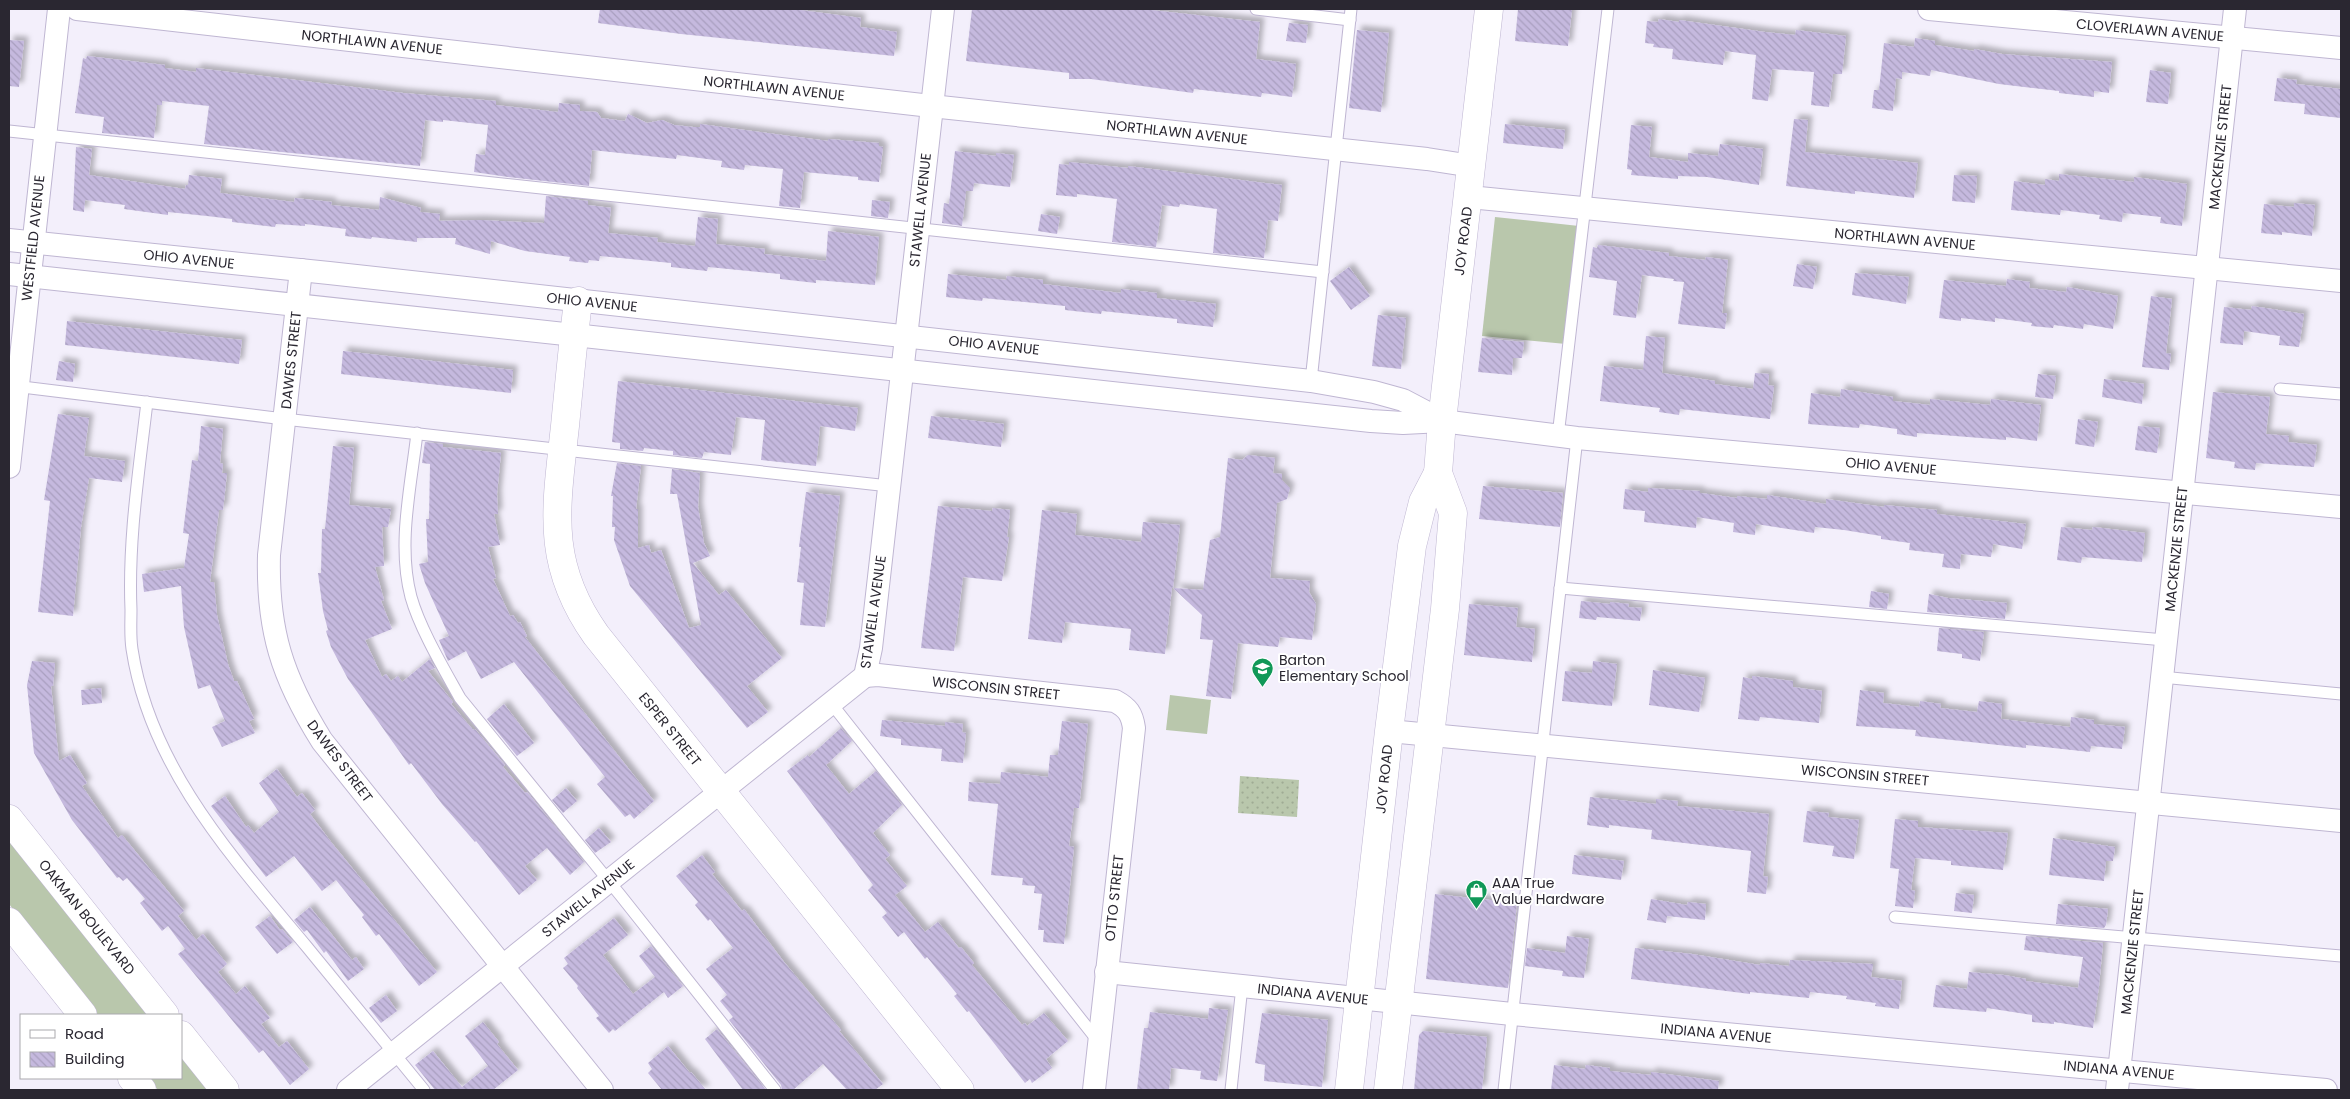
<svg xmlns="http://www.w3.org/2000/svg" width="2350" height="1099" font-family="Poppins,sans-serif">
<defs>
<pattern id="park-dots" width="8" height="8" patternUnits="userSpaceOnUse" patternTransform="scale(1.25)"><rect width="8" height="8" fill="#b9c7ac"/><path d="M2 2h.1M6 6h.1" fill="none" stroke="#9fab94" stroke-width="1.8" stroke-linecap="round"/></pattern>
<pattern id="building-back-hatch" width="6" height="6" patternUnits="userSpaceOnUse" patternTransform="scale(1.25)"><rect width="6" height="6" fill="#c5b9de"/><path d="M-1 5l2 2M0 0l6 6M5-1l2 2" fill="none" stroke="#a99fbf"/></pattern>
<filter id="shadow"><feDropShadow dx="4.5" dy="-4.5" stdDeviation="2.5" flood-color="#0004"/></filter>
</defs>
<rect width="100%" height="100%" fill="#f3effb"/>
<g fill="#b9c7ac">
<path d="M1495,217L1579,226L1566,344L1482,336Z"/>
<path d="M1170,695L1211,700L1207,734L1166,730Z"/>
<path d="M9,840L148,1015H98L9,904Z"/>
<path d="M181,1054L210,1090H158L148,1078H181Z"/>
</g>
<path fill="url(#park-dots)" d="M1240,776L1299,780L1297,817L1238,813Z"/>
<g fill="url(#building-back-hatch)" filter="url(#shadow)">
<path d="M600,9H793L861,18L860,27L897,32L894,56L681,34L598,23Z"/>
<path d="M972,9H1142L1260,22L1256,59L1296,64L1292,97L1262,93L1261,97L1194,89L1193,93L1091,79H1069V73L966,61Z"/>
<path d="M1518,9H1572L1568,46L1515,41Z"/>
<path d="M1659,19L1679,22V20L1765,32L1795,35L1796,30L1846,36L1842,74H1833L1829,107L1811,105L1814,72L1772,69L1768,101L1752,99L1756,55L1725,51L1723,65L1672,59L1673,49L1653,47L1654,44L1645,43L1647,21L1658,22Z"/>
<path d="M1289,23L1308,25L1306,43L1286,41Z"/>
<path d="M1357,30L1389,33L1381,112L1349,108Z"/>
<path d="M1915,38L1935,41V45L1974,51V49L2002,54L2112,62L2109,93L2094,91V97L2059,93V91L1999,84L1931,70L1930,76L1902,72V79L1896,78L1893,111L1872,108L1874,90H1879L1884,43L1914,47Z"/>
<path d="M9,40L24,41L19,87L9,86Z"/>
<path d="M87,56L165,65V68L196,72V68L403,93L496,101V105L558,112L559,103L580,105V111L597,112L601,118L625,121L628,114L647,123L662,120L674,125L693,127H700V124L828,141V139L879,143V146L883,147L879,182L858,180V177L804,172L800,208L779,206L783,169L745,165L744,170L721,167L722,161L677,155L676,159L592,150L589,186L508,177L474,172L476,154L485,155L488,125L443,120V122L425,120L420,166L204,144L209,106L162,101V105H157L154,138L102,133L104,117L75,113L83,58L86,59Z"/>
<path d="M2150,70L2171,73L2168,104L2146,102Z"/>
<path d="M2277,78L2297,80L2296,84L2341,89V118L2304,114L2305,104L2274,101Z"/>
<path d="M1794,119L1808,120L1805,152L1918,163L1914,198L1855,191V194L1786,186Z"/>
<path d="M1505,124L1565,130L1563,149L1503,143Z"/>
<path d="M1631,125L1652,127L1649,157L1688,162V153L1718,156L1720,144L1763,149L1759,185L1707,177L1678,176V179L1631,175L1632,170L1627,169Z"/>
<path d="M76,147L92,149L89,175L185,189L186,185H188L189,175L222,179L220,193L294,202L295,198L332,202L331,205L379,210L380,197L421,208L420,212L440,214L439,221L480,220L544,223L546,196L588,201V205L611,208L608,233L658,238L657,242L695,246L698,217L718,219L716,244L765,249L764,254L826,261L828,231L879,237L875,285L816,280V283L780,279V274L708,267L707,271L671,267V263L600,256L599,261L589,260L588,263L569,261L570,257L525,251L491,241L490,254L455,244L456,238H417V242L372,237L371,239L345,236L346,229L305,224V226L276,224L275,227L232,222V219L207,216L168,212V215L124,209L125,205L85,200L84,212L73,210Z"/>
<path d="M955,151L996,156V153L1014,155L1010,187L974,183L973,191H966L962,226L942,223L944,203L949,204Z"/>
<path d="M1069,162L1128,168V166L1282,185L1278,221L1268,220L1264,258L1213,253L1217,209L1180,204L1179,207L1162,205L1156,247L1112,242L1117,199L1077,194V197L1056,195L1059,164L1069,165Z"/>
<path d="M2059,174L2134,182V177L2187,184L2182,226L2160,223L2161,217L2123,213L2122,222L2099,219L2100,215L2061,210L2060,215L2011,210L2014,181L2045,185V179L2059,181Z"/>
<path d="M1954,175L1977,176L1975,203L1952,201Z"/>
<path d="M872,200L890,202L888,218L871,216Z"/>
<path d="M2294,203L2315,205L2312,236L2282,232V235L2261,233L2264,204L2294,207Z"/>
<path d="M1041,214L1060,217L1057,234L1038,231Z"/>
<path d="M1598,245L1669,253V256L1705,260L1706,257L1728,260L1722,313H1727L1725,329L1678,324L1684,282L1673,281L1674,279L1642,275L1636,318L1613,315L1617,281L1589,277L1593,247L1597,248Z"/>
<path d="M1797,264L1817,267L1813,289L1793,286Z"/>
<path d="M1349,267L1370,296L1351,310L1330,281Z"/>
<path d="M1855,273L1909,277L1906,304L1852,295Z"/>
<path d="M948,274L1006,280L1007,276L1043,280V284L1121,293V289L1157,293V298L1216,304L1213,327L1177,323V319L1102,311L1101,314L1065,310V306L983,298L982,301L946,297Z"/>
<path d="M2007,279L2030,282L2029,288L2066,292L2067,287L2118,296L2113,329L2084,324L2083,329L2054,325L2053,328L2031,326L2032,323L1995,318V322L1961,318V321L1939,318L1944,280L2006,286Z"/>
<path d="M2151,296L2172,299L2166,353L2171,354L2169,370L2142,367Z"/>
<path d="M2252,306L2304,314L2299,347L2279,345L2280,336L2244,331L2243,345L2220,343L2224,307L2251,310Z"/>
<path d="M1378,315L1406,318L1401,369L1372,366Z"/>
<path d="M67,321L242,340L239,364L65,345Z"/>
<path d="M1646,336L1665,338L1662,373L1715,381V384L1753,389L1755,373L1769,374L1768,385L1774,386L1770,419L1680,409L1679,415L1659,412L1660,408L1600,401L1604,366L1643,370Z"/>
<path d="M1482,338L1524,342L1522,358H1513L1512,375L1478,372Z"/>
<path d="M343,351L513,370L511,393L341,374Z"/>
<path d="M59,361L75,364L73,382L56,380Z"/>
<path d="M2038,374L2056,376L2053,399L2035,397Z"/>
<path d="M2104,379L2144,384L2142,404L2102,397Z"/>
<path d="M618,381L858,408L855,431L820,426L816,466L761,460L765,420L736,417L731,455L704,452L702,458L673,455V451L644,448L643,451L620,449V443L612,442Z"/>
<path d="M1841,389L1893,397V401L1930,405V399L1990,405L1991,399L2041,405L2037,441L2006,437V440L1917,433V437L1897,434V429L1860,424L1859,428L1808,424L1811,393L1840,397Z"/>
<path d="M2213,392L2270,397L2266,434L2289,436L2288,442L2317,445L2314,467L2256,463L2255,470L2234,468L2235,462L2206,458Z"/>
<path d="M58,414L89,418L84,456L125,461L122,482L89,478L81,527L73,616L38,612L50,501L44,500Z"/>
<path d="M931,416L1004,424L1001,447L928,438Z"/>
<path d="M2078,419L2098,422L2094,447L2075,444Z"/>
<path d="M201,426L223,429L220,463L223,464L222,473H227L223,510H219L210,582H214L217,615L228,664L234,681H237L254,719L249,721L255,733L222,747L212,727L225,721L210,685L198,689L184,627L181,586L144,592L142,574L184,568L189,534L183,533L192,460L198,461Z"/>
<path d="M2138,426L2160,428L2157,453L2135,450Z"/>
<path d="M425,442L443,444V447L501,453L497,494L498,514H494L500,545L488,547L496,578L493,579L510,616L513,615L518,623L520,622L527,636L525,637L654,801L634,819L630,814L625,817L597,784L605,777L514,662L481,679L466,651L448,661L439,640L449,636L425,583L419,564L428,562L426,519H429L430,464L422,463Z"/>
<path d="M333,446L354,448L349,505L391,509L388,527H382L384,566L375,567L384,600L381,601L392,629L365,640L382,677L386,674L391,681L398,676L402,682L430,659L435,668L428,671L453,702L451,704L473,730L475,729L505,765L503,767L525,793L527,792L584,862L570,875L547,848L525,866L537,880L519,895L476,841L475,842L442,804L411,763L409,765L348,679L331,647L326,631L328,630L323,611L318,573H321L322,529H325Z"/>
<path d="M1248,455L1275,458L1273,473L1282,474V480L1290,488L1287,499L1277,503L1270,578L1310,581L1309,592L1316,604L1312,640L1280,637L1278,647L1238,643L1231,699L1206,696L1213,640L1200,639L1202,615L1172,587L1165,654L1129,650L1131,629L1065,622L1062,643L1028,639L1042,510L1077,514L1075,535L1141,542L1143,522L1180,525L1173,588L1203,590L1210,540L1220,537L1228,458L1242,460Z"/>
<path d="M617,463L641,466L636,509H638V548L649,545L651,553L661,550L689,628L701,625L677,494H670L672,469L700,473L698,507L704,543L710,556L693,563L719,595L726,590L782,658L747,686L768,712L747,728L630,586L614,540L615,527H612L613,496H611Z"/>
<path d="M1483,486L1563,493L1560,527L1479,519Z"/>
<path d="M1648,488L1700,491V493L1737,498V496L1767,499V495L1826,504V499L1884,507V505L1937,510V514L2026,524L2022,549L1993,544L1991,557L1961,554L1960,569L1942,567L1944,554L1909,550L1910,543L1881,539V536L1844,530L1815,527L1814,533L1756,524L1755,535L1733,532L1734,523L1697,517L1696,528L1644,522L1645,511L1623,509L1625,489L1648,492Z"/>
<path d="M806,492L840,496L825,627L800,625L804,583L797,582L801,547H799Z"/>
<path d="M938,506L992,511L993,508L1010,510L1007,537H1009L1002,581L963,577L954,651L921,648Z"/>
<path d="M2061,527L2092,530L2093,527L2145,533L2142,562L2082,557L2081,563L2057,560Z"/>
<path d="M1871,591L1889,594L1887,609L1869,607Z"/>
<path d="M1929,594L1948,598L2007,603L2005,619L1927,612Z"/>
<path d="M1581,601L1610,604V602L1629,604L1628,607L1642,608L1640,621L1597,617L1596,620L1579,618Z"/>
<path d="M1469,604L1518,608L1516,627L1535,629L1532,662L1464,655Z"/>
<path d="M1939,628L1984,632L1980,661L1962,658V654L1937,651Z"/>
<path d="M32,661L55,663L53,686H51L59,761L70,755L87,783L82,786L118,838L122,835L184,911L178,916L196,940L203,934L227,964L218,972L236,994L245,986L270,1018L261,1024L279,1047L287,1041L309,1069L290,1085L263,1050L259,1053L178,954L185,949L168,926L162,931L140,903L145,899L127,878L123,881L119,877L117,878L72,820L34,753L27,685Z"/>
<path d="M1593,661L1617,664L1612,706L1562,701L1565,671L1592,673Z"/>
<path d="M1653,670L1705,678L1699,712L1649,705Z"/>
<path d="M1752,676L1793,681V687L1822,691L1819,723L1760,717L1759,721L1738,719L1743,677L1752,679Z"/>
<path d="M101,688L102,703L82,705L81,690Z"/>
<path d="M1860,690L1884,693L1883,703L1919,707L1920,701L1941,704L1940,708L1977,712L1979,701L2002,704L2001,719L2070,727L2071,717L2094,720V724L2125,727L2122,749L2091,746L2090,752L2026,745V748L1915,736L1916,730L1856,726Z"/>
<path d="M504,704L534,743L517,756L487,719Z"/>
<path d="M882,720L945,726V722L963,724L962,732L966,733L963,763L941,761L942,749L901,745V739L880,736Z"/>
<path d="M1062,721L1088,724L1079,808H1074L1069,846L1074,847L1064,944L1043,942L1044,930H1038L1042,894L1034,893L1035,886L1022,885L1023,878L991,875L998,804L968,801L969,782L1000,784L1001,772L1048,777L1050,755H1058Z"/>
<path d="M841,728L852,741L826,765L849,794L876,771L902,805L873,833L890,855L885,859L907,886L895,895L925,932L938,922L959,948L961,947L974,963L972,965L1022,1025L1025,1023L1027,1026L1044,1013L1068,1041L1046,1059L1052,1068L1032,1083L1030,1079L1025,1083L969,1011L967,1012L954,996L957,994L927,957L925,959L904,932L898,937L882,917L887,913L868,890L873,885L787,771L808,755L809,757Z"/>
<path d="M277,769L297,797L302,793L315,810L310,814L331,842L437,972L419,986L379,934L376,936L362,917L364,915L336,880L322,891L294,856L266,877L211,806L225,796L246,827L248,825L254,833L279,812L259,783Z"/>
<path d="M566,788L577,801L563,813L552,800Z"/>
<path d="M1590,797L1656,804V799L1678,801L1677,806L1769,814L1763,876L1768,877L1766,894L1747,892L1751,851L1651,839L1652,830L1609,825V828L1587,825Z"/>
<path d="M1807,811L1829,813L1828,817L1859,820L1854,859L1832,856L1834,846L1803,842Z"/>
<path d="M1895,819L1918,821V827L2008,833L2003,870L1951,865V861L1915,858L1911,890L1915,891L1913,908L1895,906L1899,869L1890,868Z"/>
<path d="M599,828L611,842L595,853L585,840Z"/>
<path d="M2053,838L2115,847L2113,861H2106L2104,881L2049,875Z"/>
<path d="M702,855L715,872L712,874L742,911L744,909L784,962L841,1030L839,1031L883,1084L875,1090H847L823,1064L793,1090H782L781,1085L729,1020L733,1017L720,1001L727,995L706,969L733,948L710,919L708,921L695,905L698,902L676,876Z"/>
<path d="M1574,855L1624,861L1621,880L1572,874Z"/>
<path d="M1956,893L1974,895L1972,913L1954,911Z"/>
<path d="M1435,894L1517,903L1508,988L1426,979Z"/>
<path d="M1651,899L1687,905L1688,902L1706,904L1705,920L1667,916L1666,923L1647,920Z"/>
<path d="M2058,904L2108,909L2106,925L2104,928L2056,924Z"/>
<path d="M310,907L352,960L356,957L364,969L348,981L326,951L324,953L307,930L304,932L294,920Z"/>
<path d="M270,916L280,930L282,929L293,942L277,954L255,927Z"/>
<path d="M614,918L628,935L603,955L633,994L655,977L639,956L651,946L683,986L668,998L664,992L615,1031L613,1029L609,1033L596,1018L599,1016L577,988L578,986L563,968L568,964L564,958Z"/>
<path d="M1567,936L1589,939L1584,978L1562,976L1563,971L1525,966L1527,948L1565,953Z"/>
<path d="M2026,936L2103,943L2099,986L2093,1028L2054,1022V1024L2032,1022V1015L1987,1008L1986,1012L1933,1007L1936,985L1967,989L1969,972L2004,975L2026,979V981L2078,988L2083,957L2024,950Z"/>
<path d="M1635,948L1692,954L1760,965V963L1789,966L1790,960L1873,964L1871,977L1902,981L1899,1009L1875,1006L1876,1003L1846,999L1847,996L1810,992L1809,998L1750,992V994L1631,979Z"/>
<path d="M386,995L397,1011L381,1023L369,1008Z"/>
<path d="M1209,1008L1228,1010L1217,1081L1200,1079L1201,1071L1171,1068L1169,1090H1137L1144,1028H1148L1150,1012L1208,1019Z"/>
<path d="M1262,1013L1328,1020L1322,1087L1264,1081L1265,1065L1255,1063Z"/>
<path d="M483,1022L499,1042L497,1044L518,1070L493,1090H435L415,1065L433,1051L462,1087L488,1066L465,1036Z"/>
<path d="M717,1029L766,1090H743L705,1039Z"/>
<path d="M1423,1031L1487,1037L1482,1090H1414L1419,1035Z"/>
<path d="M668,1046L690,1073L691,1072L706,1090H662L648,1073L652,1069L648,1063Z"/>
<path d="M1554,1065L1585,1069L1586,1065L1610,1068V1071L1651,1075V1072L1719,1081L1718,1090H1551Z"/>
</g>
<g fill="none" stroke-linecap="round" stroke-linejoin="round">
<defs>
<g id="service">
<path d="M1256,9L1350,20"/>
<path d="M9,131L1323,272"/>
<path d="M1311,381L1351,9"/>
<path d="M14,386L284,419L889,486"/>
<path d="M2280,389L2341,394"/>
<path d="M147,402C139,471 128,540 131,610C131,623 130,636 132,649C150,768 233,858 307,947C346,994 385,1042 424,1090"/>
<path d="M417,433C411,486 397,545 411,597C420,629 444,669 460,698L621,896L775,1090"/>
<path d="M1558,436L1608,9"/>
<path d="M1560,588L2165,640"/>
<path d="M2161,677L2341,694"/>
<path d="M831,703L1098,1041"/>
<path d="M1895,917L2341,956"/>
<path d="M1231,1090L1242,986"/>
<path d="M1504,1090L1577,438"/>
</g>
<g id="minor">
<path d="M77,9L931,106L1427,159L1472,166"/>
<path d="M1929,9L2341,48"/>
<path d="M1469,197L2341,281"/>
<path d="M9,240L329,273L1311,381L1374,392L1403,400L1441,420"/>
<path d="M301,270L269,555C267,630 282,677 322,741L602,1090"/>
<path d="M9,274L1371,421L1403,423L1442,421L1577,438L2341,507"/>
<path d="M9,467L59,9"/>
<path d="M865,676L878,675L1115,701C1128,708 1132,714 1134,728L1094,1090"/>
<path d="M1389,731L2341,821"/>
<path d="M1106,972L1512,1014L2326,1090"/>
<path d="M348,1090L865,676L871,648L943,9"/>
<path d="M2117,1090L2235,9"/>
</g>
<g id="tertiary">
<path d="M578,301C573,343 569,385 565,426C556,509 545,563 596,635L960,1090"/>
<path d="M9,819L165,1015"/>
<path d="M9,922L83,1015"/>
<path d="M181,1035L225,1090"/>
<path d="M132,1078L142,1090"/>
<path d="M1349,1090L1389,731L1412,546L1423,502L1438,473"/>
<path d="M1388,1090L1445,609L1453,513L1438,473L1442,421L1489,9"/>
</g>
</defs>
<use href="#service" stroke="#bfb6d2" stroke-width="13"/>
<use href="#minor" stroke="#bfb6d2" stroke-width="24"/>
<use href="#tertiary" stroke="#bfb6d2" stroke-width="29"/>
<use href="#service" stroke="#fff" stroke-width="11"/>
<use href="#minor" stroke="#fff" stroke-width="22"/>
<use href="#tertiary" stroke="#fff" stroke-width="28"/>
</g>
<defs>
<symbol id="school-pin" viewBox="-11 -11 22 30"><path d="M0 17L-7.5 6A9.5 9.5 0 1 1 7.5 6Z" fill="#119858" stroke="#fff"/><path d="M0-5L7-2L0 1L-7-2ZM-4 1L0 2.5L4 1V4Q0 6-4 4Z" fill="#fff"/></symbol>
<symbol id="shop-pin" viewBox="-11 -11 22 30"><path d="M0 17L-7.5 6A9.5 9.5 0 1 1 7.5 6Z" fill="#119858" stroke="#fff"/><path d="M-5-2.5h2.3a2.7 3.5 0 0 1 5.4 0H5L5.5 6h-11ZM-1.5-2.5h3a1.5 2.3 0 0 0-3 0Z" fill="#fff"/></symbol>
</defs>
<g fill-rule="evenodd">
<use href="#school-pin" x="1250" y="656" width="25" height="34"/>
<use href="#shop-pin" x="1464" y="878" width="25" height="34"/>
</g>
<g text-anchor="middle" dominant-baseline="central" stroke-width="4" stroke-linejoin="round" paint-order="stroke">
<g font-size="14" fill="#2a2731" stroke="#fff">
<text transform="translate(2150 30) rotate(5)">CLOVERLAWN AVENUE</text>
<text transform="translate(372 42) rotate(6)">NORTHLAWN AVENUE</text>
<text transform="translate(774 88) rotate(6)">NORTHLAWN AVENUE</text>
<text transform="translate(1177 132) rotate(6)">NORTHLAWN AVENUE</text>
<text transform="translate(2220 147) rotate(-84)">MACKENZIE STREET</text>
<text transform="translate(920 210) rotate(-84)">STAWELL AVENUE</text>
<text transform="translate(33 238) rotate(-84)">WESTFIELD AVENUE</text>
<text transform="translate(1905 239) rotate(5)">NORTHLAWN AVENUE</text>
<text transform="translate(1463 241) rotate(-83)">JOY ROAD</text>
<text transform="translate(189 259) rotate(6)">OHIO AVENUE</text>
<text transform="translate(592 302) rotate(6)">OHIO AVENUE</text>
<text transform="translate(994 345) rotate(6)">OHIO AVENUE</text>
<text transform="translate(291 360) rotate(-84)">DAWES STREET</text>
<text transform="translate(1891 466) rotate(5)">OHIO AVENUE</text>
<text transform="translate(2176 549) rotate(-84)">MACKENZIE STREET</text>
<text transform="translate(873 612) rotate(-82)">STAWELL AVENUE</text>
<text transform="translate(996 688) rotate(6)">WISCONSIN STREET</text>
<text transform="translate(670 729) rotate(51)">ESPER STREET</text>
<text transform="translate(340 761) rotate(53)">DAWES STREET</text>
<text transform="translate(1865 775) rotate(5)">WISCONSIN STREET</text>
<text transform="translate(1384 779) rotate(-84)">JOY ROAD</text>
<text transform="translate(588 898) rotate(-39)">STAWELL AVENUE</text>
<text transform="translate(1114 898) rotate(-84)">OTTO STREET</text>
<text transform="translate(87 917) rotate(51)">OAKMAN BOULEVARD</text>
<text transform="translate(2132 952) rotate(-84)">MACKENZIE STREET</text>
<text transform="translate(1313 994) rotate(6)">INDIANA AVENUE</text>
<text transform="translate(1716 1033) rotate(5)">INDIANA AVENUE</text>
<text transform="translate(2119 1070) rotate(5)">INDIANA AVENUE</text>
</g>
<g font-size="14" fill="#2a2731" stroke="#fff" text-anchor="start">
<text x="1279" y="660">Barton<tspan x="1279" dy="16">Elementary School</tspan></text>
<text x="1492" y="883">AAA True<tspan x="1492" dy="16">Value Hardware</tspan></text>
</g>
</g>
<rect width="2350" height="1099" fill="none" stroke="#2a2731" stroke-width="20"/>
<rect x="20" y="1014" width="162" height="65" fill="#ffffff" stroke="#aaa9ad"/>
<rect x="30" y="1030" width="25" height="8" fill="#ffffff" stroke="#aaa9ad"/>
<text x="65" y="1039" font-size="15" fill="#2a2731">Road</text>
<rect x="30" y="1052" width="25" height="15" fill="url(#building-back-hatch)" stroke="#aaa9ad"/>
<text x="65" y="1064" font-size="15" fill="#2a2731">Building</text>
</svg>
